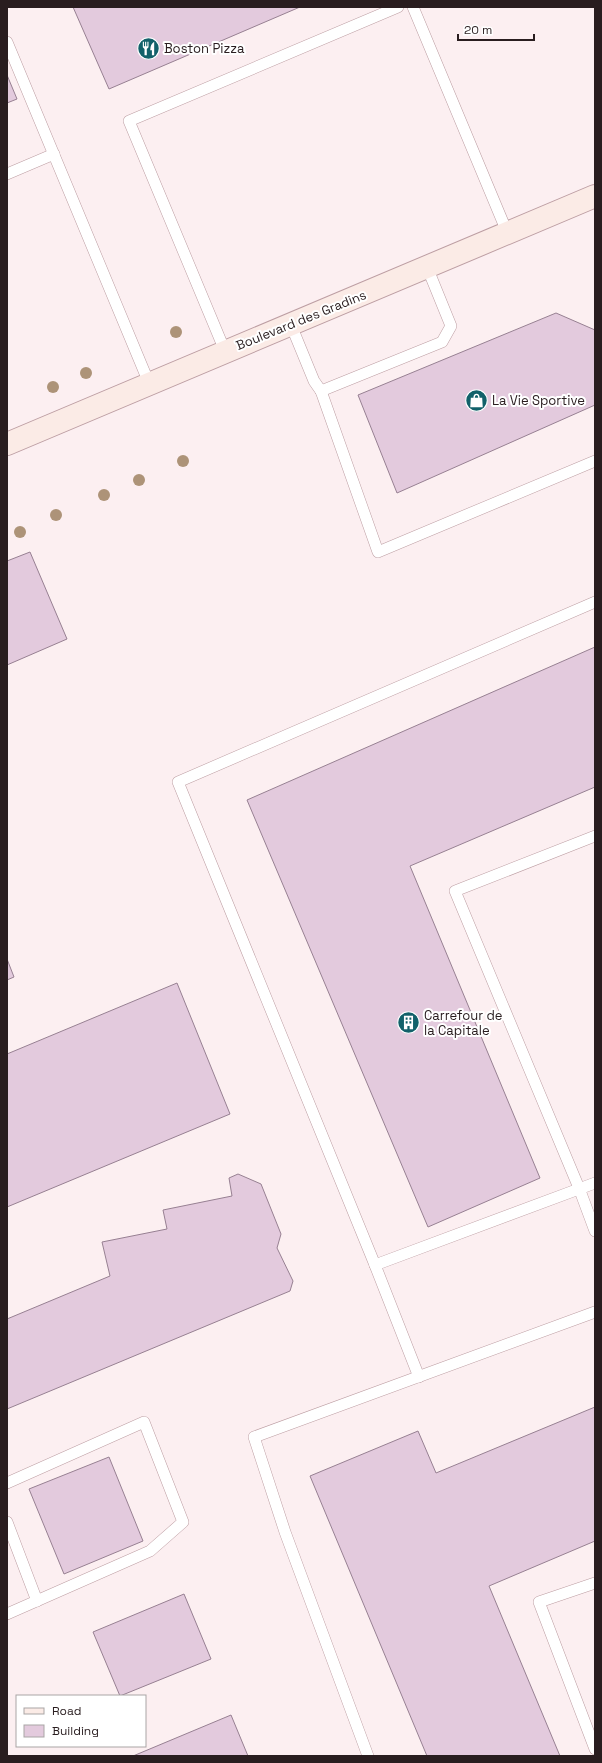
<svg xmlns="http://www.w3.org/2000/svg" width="602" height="1763" font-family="'Space Grotesk',sans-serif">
<rect width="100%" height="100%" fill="#fceff1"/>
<g fill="#e3cadd" stroke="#978092">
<path d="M73,7H300L109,89Z"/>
<path d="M7,75L17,99L7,103Z"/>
<path d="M556,313L595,330V405L397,493L358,395Z"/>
<path d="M30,552L67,639L7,665V561Z"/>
<path d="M595,647V787L410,866L540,1178L428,1227L247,800Z"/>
<path d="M7,959L14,977L7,980Z"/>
<path d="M177,983L230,1114L7,1207V1054Z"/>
<path d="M238,1174L261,1184L281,1234L277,1248L293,1281L290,1291L7,1409V1319L110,1276L102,1242L167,1229L163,1210L232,1196L229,1178Z"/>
<path d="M595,1407V1541L489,1586L560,1756H427L310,1476L418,1431L436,1473Z"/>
<path d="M109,1457L143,1541L64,1574L29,1489Z"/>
<path d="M184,1594L211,1659L120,1696L93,1632Z"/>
<path d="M231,1715L248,1756H133Z"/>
</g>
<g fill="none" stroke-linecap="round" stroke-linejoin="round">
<defs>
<g id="lane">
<path d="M413,7L507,232"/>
<path d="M7,42L149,383"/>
<path d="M7,174L54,154"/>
<path d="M291,325L314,381L321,391L442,342L451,326L427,267"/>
<path d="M225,351L129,121L398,7"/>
<path d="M321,391L378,552L595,461"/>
<path d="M595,602L178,782L375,1265L595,1183"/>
<path d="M595,836L455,891L579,1188L595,1231"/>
<path d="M375,1265L419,1377"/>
<path d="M7,1483L144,1422L183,1522L150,1551L7,1614"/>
<path d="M7,1522L37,1601"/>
<path d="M595,1583L539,1602L595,1749"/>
<path d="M368,1756L285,1532L254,1437L595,1312"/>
</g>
<path id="secondary" d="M7,444L595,196"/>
</defs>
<use href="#lane" stroke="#bd9ea3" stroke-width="12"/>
<use href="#secondary" stroke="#bd9ea3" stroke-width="24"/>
<use href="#lane" stroke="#fff" stroke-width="11"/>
<use href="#secondary" stroke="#fbebe6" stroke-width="22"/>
</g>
<g fill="#ad9378">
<circle cx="176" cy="332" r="6"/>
<circle cx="86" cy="373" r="6"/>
<circle cx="53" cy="387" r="6"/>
<circle cx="183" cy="461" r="6"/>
<circle cx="139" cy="480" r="6"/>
<circle cx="104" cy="495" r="6"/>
<circle cx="56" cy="515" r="6"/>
<circle cx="20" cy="532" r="6"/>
</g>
<defs>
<symbol id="restaurant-disc" viewBox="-11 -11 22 22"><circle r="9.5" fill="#12616a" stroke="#fff"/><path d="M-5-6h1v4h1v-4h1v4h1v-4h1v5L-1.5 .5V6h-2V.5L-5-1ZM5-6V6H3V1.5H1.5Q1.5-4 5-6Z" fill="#fff"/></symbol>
<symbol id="shop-disc" viewBox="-11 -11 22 22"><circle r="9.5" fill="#12616a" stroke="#fff"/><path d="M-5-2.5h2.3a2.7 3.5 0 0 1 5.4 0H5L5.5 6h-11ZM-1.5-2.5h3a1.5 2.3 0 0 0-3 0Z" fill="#fff"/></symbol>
<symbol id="building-disc" viewBox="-11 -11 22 22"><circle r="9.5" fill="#12616a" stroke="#fff"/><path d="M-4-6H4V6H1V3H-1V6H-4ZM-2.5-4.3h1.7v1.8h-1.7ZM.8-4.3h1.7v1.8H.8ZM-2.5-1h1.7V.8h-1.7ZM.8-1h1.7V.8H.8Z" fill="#fff"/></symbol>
</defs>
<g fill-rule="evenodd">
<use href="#restaurant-disc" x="136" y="36" width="25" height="25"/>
<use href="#shop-disc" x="464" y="388" width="25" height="25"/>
<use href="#building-disc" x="396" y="1010" width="25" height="25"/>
</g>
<g text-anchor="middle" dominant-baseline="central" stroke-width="4" stroke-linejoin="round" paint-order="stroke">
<g font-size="13" fill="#291d1f" stroke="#fff" text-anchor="start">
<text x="164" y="48">Boston Pizza</text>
<text x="492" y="400">La Vie Sportive</text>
<text x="424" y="1015">Carrefour de<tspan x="424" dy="15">la Capitale</tspan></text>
</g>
<g font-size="13" fill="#291d1f" stroke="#fff">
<text transform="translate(301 320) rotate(-22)">Boulevard des Gradins</text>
</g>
</g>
<rect width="602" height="1763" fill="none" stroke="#291d1f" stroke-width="16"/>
<rect x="16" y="1695" width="130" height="52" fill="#ffffff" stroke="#a9a5a5"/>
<rect x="24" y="1708" width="20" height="6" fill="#fbebe6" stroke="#a9a5a5"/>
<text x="52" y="1715" font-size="12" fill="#291d1f">Road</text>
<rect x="24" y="1725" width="20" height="12" fill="#e3cadd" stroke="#a9a5a5"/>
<text x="52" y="1735" font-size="12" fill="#291d1f">Building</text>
<path d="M458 34v6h76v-6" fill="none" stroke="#291d1f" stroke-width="2"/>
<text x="464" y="34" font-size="12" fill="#291d1f" stroke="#ffffff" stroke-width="3" paint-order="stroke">20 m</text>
</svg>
